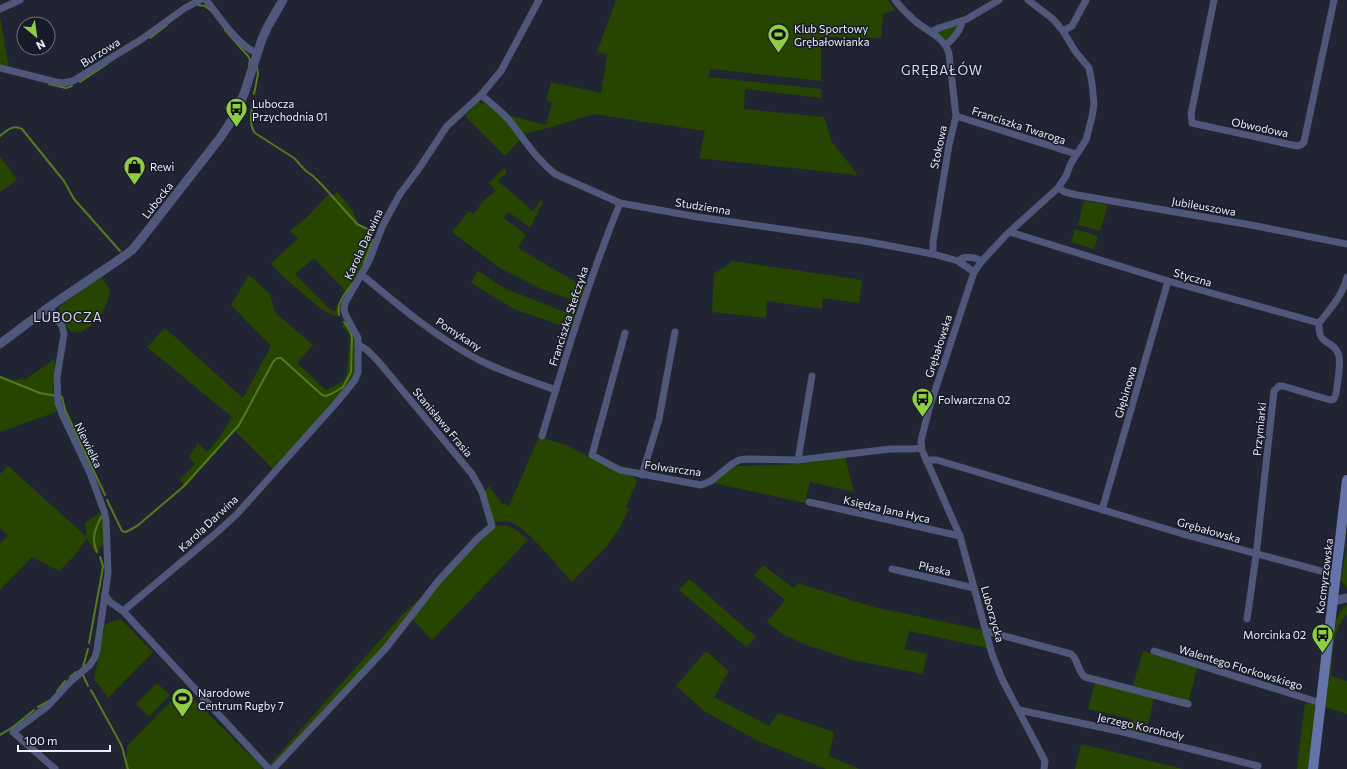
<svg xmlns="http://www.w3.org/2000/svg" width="1347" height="769" font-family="Commissioner,sans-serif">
<rect width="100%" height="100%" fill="#202433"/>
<g fill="#284401">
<path d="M616,0H888L895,10L883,14L881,38L821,37V81L710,69L709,77L821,89L822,98L745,89L744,109L824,117L832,142L858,175L699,158L705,131L594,114L548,128L523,134L508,115L546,125L552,103L546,100L551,82L601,93L607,55L597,52Z"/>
<path d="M0,16L9,68L0,66Z"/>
<path d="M957,26V28L947,40L937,33V32Z"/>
<path d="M478,102C498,104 509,126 520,140L505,156L465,116Z"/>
<path d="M0,156L17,180L0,192Z"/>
<path d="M504,168L507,172L498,181L533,211L540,200L543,202L530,228L509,212L504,218L526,235L518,248L586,288L580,303L539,288L500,268L452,232L469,211L474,214L483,201L496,191L489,183Z"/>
<path d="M337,192L352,209L359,225L374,231L360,275L348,294L314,258L295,274L332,311H336L337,305L342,306V311L336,316L322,310L281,275L271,263L298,239L290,231L306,218L329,194L332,197Z"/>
<path d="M1084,201L1108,205L1100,231L1078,225Z"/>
<path d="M1075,229L1098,236L1094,249L1071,242Z"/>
<path d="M733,261L862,280L859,303L823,298L822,309L767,301L766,318L712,312L714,274Z"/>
<path d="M478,271L506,289L575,316L571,329L514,309L471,283Z"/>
<path d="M249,275L270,294L274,309L277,314L313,345L297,363L326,390L344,381L347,372L350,335L342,326L346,321L358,345L353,351L359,357L354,376L346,387L274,470L235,431L185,487L180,479L195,464L189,457L198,443L207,452L220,437L232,417L147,347L165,328L243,398L271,346L231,305Z"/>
<path d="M101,276L110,290C108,299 106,309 100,316C90,329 72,342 64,322C61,316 59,313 59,307Z"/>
<path d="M55,359L53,388L56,412L0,432V376L12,380L26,379Z"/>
<path d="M543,438L566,445L620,473L634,477L637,481L626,507L629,509L619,529L606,547L572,582C558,567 528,528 510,522C505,521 499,522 494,522L485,491L489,486L503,505L505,503L509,506L538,439Z"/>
<path d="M845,457L854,492L810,482L805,503L714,483L735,466L799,464Z"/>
<path d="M8,466L87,537L85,523L99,513L103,516L104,544L95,553L87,538L74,556L59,571L32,557L0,590V543L8,536L0,528V474Z"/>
<path d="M505,525L515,529L528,540L432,640L412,619L447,574L489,531L496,526Z"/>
<path d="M1347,525L1346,549L1347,556V588L1341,580L1346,549L1344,548Z"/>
<path d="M763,565L794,588L798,583L873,607L983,630L987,648L909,631L905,649L927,654L923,674L852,660L807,645L782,634L767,622L785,600L754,575Z"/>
<path d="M689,579L756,637L746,647L679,590Z"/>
<path d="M433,587L398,631L274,764H270L404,613Z"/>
<path d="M1347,605V615C1331,629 1333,656 1331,676L1347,681V714L1325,707L1333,635L1336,619L1343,608Z"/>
<path d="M121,619L153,652L108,698L94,679L105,624Z"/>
<path d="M706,651L729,671L714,697L769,726L778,713L834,732L829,756L859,769H826L758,741L704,711L676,686Z"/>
<path d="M1143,651L1197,668L1189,701L1133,686Z"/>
<path d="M157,683L170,695L149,717L136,704Z"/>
<path d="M1095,683L1154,697L1146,735L1129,731L1131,719L1088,709Z"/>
<path d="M183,689L262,767V769H125L124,759H127V746Z"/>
<path d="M1305,703L1316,704L1308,769H1297Z"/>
<path d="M1081,744L1183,769H1075Z"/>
</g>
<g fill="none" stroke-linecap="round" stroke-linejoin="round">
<g stroke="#527b1f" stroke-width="2">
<path d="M198,5L205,6L210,10"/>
<path d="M225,30L248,56L250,60L249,65"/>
<path d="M150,38L167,25"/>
<path d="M80,82L107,64"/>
<path d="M49,84L66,88L72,86"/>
<path d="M254,94L258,74L257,67"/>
<path d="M253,100C252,110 248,124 255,133L294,158L306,171L313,176L323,186L357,224L373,232"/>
<path d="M0,136C7,130 14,124 22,129L64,181L74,199L120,251"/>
<path d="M364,263L373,240"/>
<path d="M339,315C336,303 346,292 353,283"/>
<path d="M0,377L40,393L56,396"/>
<path d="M60,397H62L65,410L105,495"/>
<path d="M107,500L122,531L126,532L137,526L183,487L239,425L273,362L277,358H281L322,395L326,396L333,393L343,387L351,372L352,338L350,331L344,322"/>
<path d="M97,552C91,539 95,529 101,517"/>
<path d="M89,643L102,573L103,566L100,557"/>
<path d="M83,667L88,649"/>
<path d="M83,675L88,686"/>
<path d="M70,677L76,672"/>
<path d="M91,690L118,739L122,747L128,769"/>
<path d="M57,691L65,681"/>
<path d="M38,707L49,701"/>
<path d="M0,735L13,727L34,710"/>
</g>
<g stroke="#4f577a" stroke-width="7">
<path d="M206,0C219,16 237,45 257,53"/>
<path d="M895,0C901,8 908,15 915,21C927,31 946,38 949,54L956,116L949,145L933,242V254"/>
<path d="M1028,0L1053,19L1063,31L1075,51L1089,68L1092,83L1094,104L1092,117L1086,140L1071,163L1066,176L1058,188L1006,235L982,261L974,272L929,409L921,441L922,450L960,536L992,654L1002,679L1045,761L1044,769"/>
<path d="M1214,0L1191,114L1192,123L1297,146L1301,145L1304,142L1334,0"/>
<path d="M0,9L20,0"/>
<path d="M1063,31L1072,26L1086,0"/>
<path d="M931,32L939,28L967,19L999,0"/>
<path d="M946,45C952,40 962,29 962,21"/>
<path d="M0,68L56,82L63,83L73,81L142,39L185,8L200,0"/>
<path d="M481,95C491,103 501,111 509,120C524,139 536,159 555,174L620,203L698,217L864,241L933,254L958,261L974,272"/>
<path d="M956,116L1076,154"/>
<path d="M1058,188L1065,192L1077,195L1251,225L1347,244"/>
<path d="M1010,232L1168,281L1319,323C1330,309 1343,295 1347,277"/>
<path d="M958,261C965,255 974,257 982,261"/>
<path d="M362,275C399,306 436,337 479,360C503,372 530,381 556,390"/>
<path d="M49,307L62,326L64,334L57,377L58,403L62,414L90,473L104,511L106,520L108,573L97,650L95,657L90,665L71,681L48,706L13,732L55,769"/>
<path d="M625,333L592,455L620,470L701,485L711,481L732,464L739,460L748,459L798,460L890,449H913L921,448"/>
<path d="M542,436C565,358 589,279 620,203"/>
<path d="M798,460L812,376"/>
<path d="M926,460H937L1183,534L1336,575"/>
<path d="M642,475L659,419L675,332"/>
<path d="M809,502L960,536"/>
<path d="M1102,510L1168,281"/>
<path d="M892,569L974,588"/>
<path d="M105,595L110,602L123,611L269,769"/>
<path d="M123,611L215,534L237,514L337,402L355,380L358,372V338L346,316L344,310L345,303L369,261L383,225L400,194L418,170L447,126L481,95L501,71L539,0"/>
<path d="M1247,619L1256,556L1274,391L1279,386H1283L1330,400L1334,399L1336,394C1337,384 1342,362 1338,353C1331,338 1318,347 1319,323"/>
<path d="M986,631L1071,654C1079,660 1077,671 1085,677L1188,704"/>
<path d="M1154,651L1321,703"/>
<path d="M1019,710L1123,732L1258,766"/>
<path d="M273,769L386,648L439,580L478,538L492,526L482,492L472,474L378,361L367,350L359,345"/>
</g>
<g stroke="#4f577a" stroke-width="9">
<path d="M0,344L49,307L120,259L132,250L142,238L220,138L232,120L244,94L262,39L268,26L283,0"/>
<path d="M1333,601L1347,598"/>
</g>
<path stroke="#6673aa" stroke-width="10" d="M1313,769L1347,480"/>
</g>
<defs>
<symbol id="stadium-pin" viewBox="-11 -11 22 30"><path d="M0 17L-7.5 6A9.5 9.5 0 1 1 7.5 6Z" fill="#8ece43" stroke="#171b29"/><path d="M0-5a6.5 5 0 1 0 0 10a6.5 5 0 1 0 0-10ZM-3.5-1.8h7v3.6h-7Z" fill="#111"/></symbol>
<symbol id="bus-pin" viewBox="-11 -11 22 30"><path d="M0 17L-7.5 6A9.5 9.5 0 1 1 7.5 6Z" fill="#8ece43" stroke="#171b29"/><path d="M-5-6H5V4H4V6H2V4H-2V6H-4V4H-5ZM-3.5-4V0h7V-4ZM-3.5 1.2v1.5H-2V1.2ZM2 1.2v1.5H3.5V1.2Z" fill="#111"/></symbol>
<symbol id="shop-pin" viewBox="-11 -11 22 30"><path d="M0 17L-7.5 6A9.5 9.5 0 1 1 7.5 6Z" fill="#8ece43" stroke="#171b29"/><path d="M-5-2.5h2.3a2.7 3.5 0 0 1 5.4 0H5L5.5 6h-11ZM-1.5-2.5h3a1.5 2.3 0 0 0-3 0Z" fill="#111"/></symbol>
</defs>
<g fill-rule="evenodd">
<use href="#stadium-pin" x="766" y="22" width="25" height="34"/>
<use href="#bus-pin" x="224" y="96" width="25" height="34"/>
<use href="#shop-pin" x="122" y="154" width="25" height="34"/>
<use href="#bus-pin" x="910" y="386" width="25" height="34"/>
<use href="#bus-pin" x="1310" y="622" width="25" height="34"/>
<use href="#stadium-pin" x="170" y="686" width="25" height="34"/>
</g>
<g text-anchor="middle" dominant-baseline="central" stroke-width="3" stroke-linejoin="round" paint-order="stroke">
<g font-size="11" fill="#edeffa" stroke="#171b29" text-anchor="start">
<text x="794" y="28">Klub Sportowy<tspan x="794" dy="13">Grębałowianka</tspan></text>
<text x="252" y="103">Lubocza<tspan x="252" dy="13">Przychodnia 01</tspan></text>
<text x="150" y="166">Rewi</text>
<text x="938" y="399">Folwarczna 02</text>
<text x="1306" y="634" text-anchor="end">Morcinka 02</text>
<text x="198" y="692">Narodowe<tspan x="198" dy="13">Centrum Rugby 7</tspan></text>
</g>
<g font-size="11" fill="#edeffa" stroke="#171b29">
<text transform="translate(100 52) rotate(-32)">Burzowa</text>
<text transform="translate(1019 125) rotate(18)">Franciszka Twaroga</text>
<text transform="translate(1260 127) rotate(12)">Obwodowa</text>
<text transform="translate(938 147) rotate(-78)">Stokowa</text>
<text transform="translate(157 200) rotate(-52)">Lubocka</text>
<text transform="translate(703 206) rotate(9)">Studzienna</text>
<text transform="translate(1204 206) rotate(10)">Jubileuszowa</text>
<text transform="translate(363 244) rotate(-65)">Karola Darwina</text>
<text transform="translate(1193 277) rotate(16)">Styczna</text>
<text transform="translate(568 316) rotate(-72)">Franciszka Stefczyka</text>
<text transform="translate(459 334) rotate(33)">Pomykany</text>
<text transform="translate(938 346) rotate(-72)">Grębałowska</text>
<text transform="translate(1125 392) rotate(-74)">Głębinowa</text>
<text transform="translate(443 422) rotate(50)">Stanisława Frasia</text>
<text transform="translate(1259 429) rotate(-84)">Przymiarki</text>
<text transform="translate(89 445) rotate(64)">Niewielka</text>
<text transform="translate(673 468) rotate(8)">Folwarczna</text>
<text transform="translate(887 509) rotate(13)">Księdza Jana Hyca</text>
<text transform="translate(208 523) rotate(-43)">Karola Darwina</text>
<text transform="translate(1209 530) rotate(16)">Grębałowska</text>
<text transform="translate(935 568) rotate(13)">Płaska</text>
<text transform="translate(1324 576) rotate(-83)">Kocmyrzowska</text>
<text transform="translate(993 614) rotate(74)">Luborzycka</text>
<text transform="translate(1241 667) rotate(17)">Walentego Florkowskiego</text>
<text transform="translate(1141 726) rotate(13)">Jerzego Korohody</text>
</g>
<g font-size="13" letter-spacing="1" fill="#d8def3" stroke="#171b29">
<text x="942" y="70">GRĘBAŁÓW</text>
<text x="68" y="317">LUBOCZA</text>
</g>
</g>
<g transform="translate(36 36) rotate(151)"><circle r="19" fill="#171b29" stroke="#6d707d"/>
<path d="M0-3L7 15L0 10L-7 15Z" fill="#8ece43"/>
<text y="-6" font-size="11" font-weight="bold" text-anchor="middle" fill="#edeffa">N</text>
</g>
<path d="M18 745v6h92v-6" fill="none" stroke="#edeffa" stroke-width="2"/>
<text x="24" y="745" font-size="12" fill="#edeffa" stroke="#171b29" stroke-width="3" paint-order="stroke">100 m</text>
</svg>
